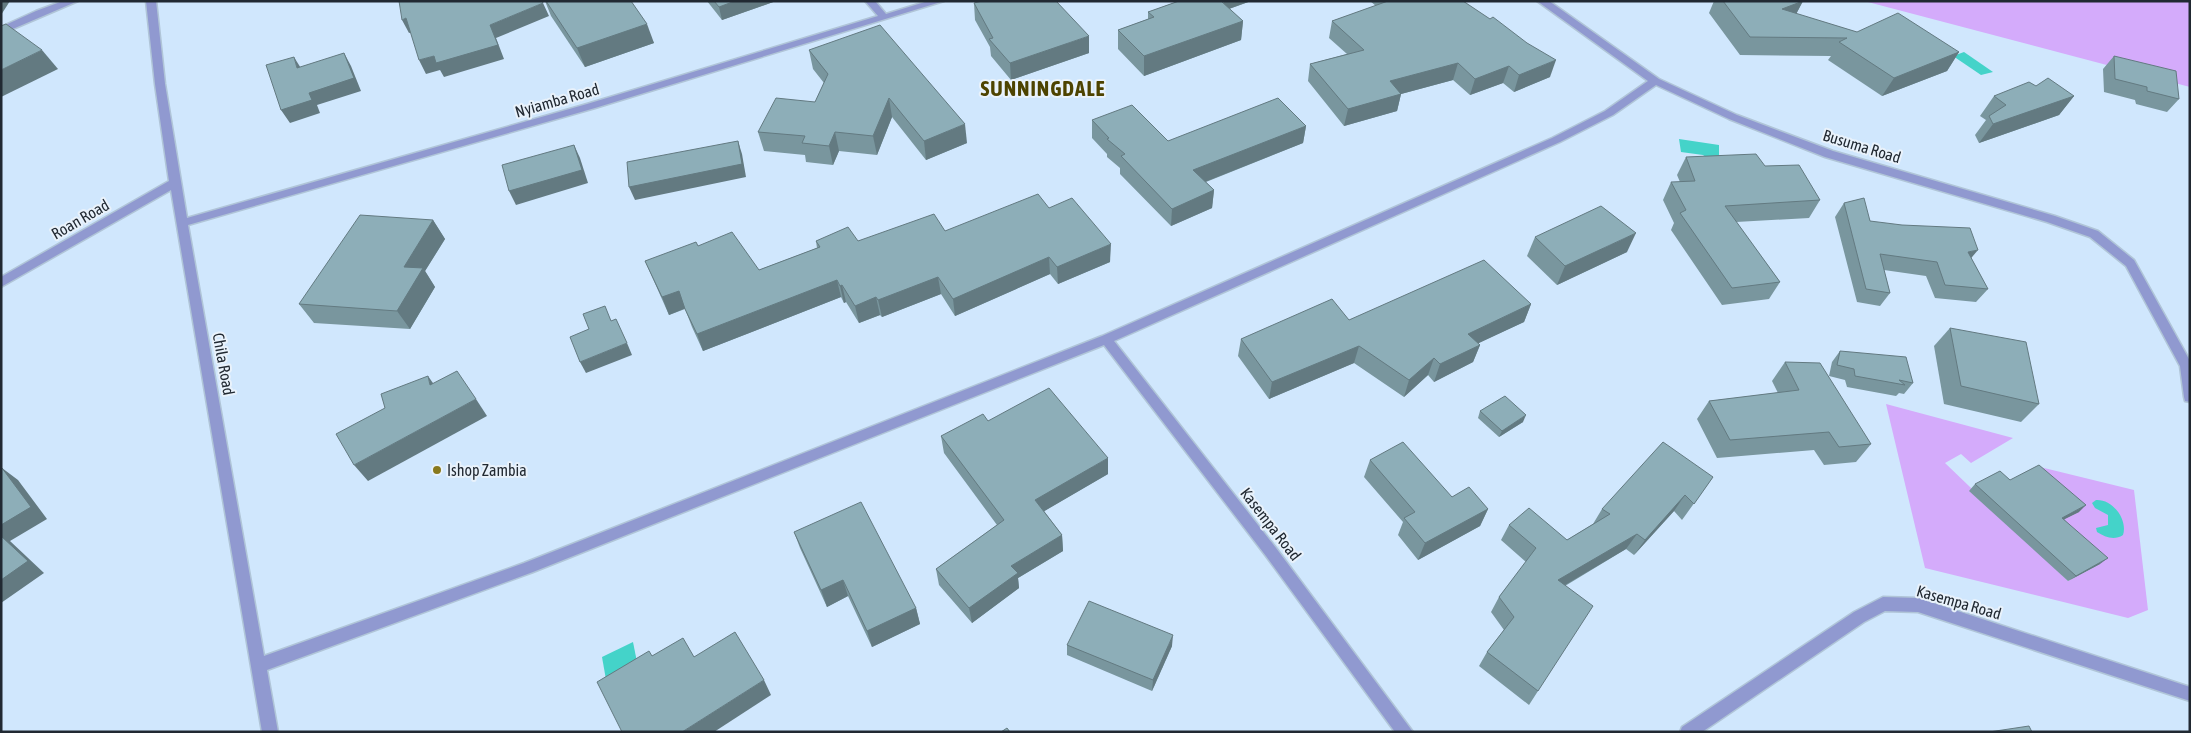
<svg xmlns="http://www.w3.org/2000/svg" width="2191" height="733" font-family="'Asap Condensed',sans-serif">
<rect width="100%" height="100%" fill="#d0e7fd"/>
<g fill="#d4abfb">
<path d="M1864,1H2190V87Z"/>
<path d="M1886,404L2013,438L1971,463L1961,454L1945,463L2068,581L2100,564L2055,524L2040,467L2134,490L2148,610L2128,618L1925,568Z"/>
</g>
<g fill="#44d3c9">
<path d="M1964,52L1993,72L1981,75L1953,56Z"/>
<path d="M1679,139L1719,145V158L1708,159L1703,155L1681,152Z"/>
<path d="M2096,500C2113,499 2128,520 2123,535C2114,541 2105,537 2097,532L2096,528L2108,525V515L2095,508L2092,503Z"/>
<path d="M633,642L641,682L608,691L602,657Z"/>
</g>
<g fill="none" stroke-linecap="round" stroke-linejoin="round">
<defs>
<g id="minor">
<path d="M63,1H78L1,34V27L36,11Z"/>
<path d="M146,1H156L165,84L187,218L587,104L878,16L865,1H875L886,14L928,1H944L595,108L188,225L264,656L524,563L1102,336L1552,138L1605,111L1648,81L1537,1H1549L1659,79L1737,115L1833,151L2055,216L2098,231L2134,260L2190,361V402L2185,401L2184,397L2180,366L2126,266L2090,237L2047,222L1825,157L1729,119L1656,85L1613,115L1560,142L1114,341L1276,548L1413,732H1395L1266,556L1104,345L533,572L267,670L278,732H262L171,190L1,287V277L169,181L155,84Z"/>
<path d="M1883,597L1918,598L2190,687V701L1918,612L1885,611L1864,622L1702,732H1680L1682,727L1854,612Z"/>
</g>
</defs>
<use href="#minor" stroke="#b0c5d8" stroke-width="3"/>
<use href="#minor" fill="#9099d0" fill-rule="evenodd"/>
</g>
<g fill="#79969e">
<path d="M545,1H631L654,43L585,67L551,16Z"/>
<path d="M707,1H776L722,20Z"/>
<path d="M1179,1H1251L1229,9L1243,21L1241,40L1144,76L1118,49V30L1148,19V12Z"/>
<path d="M1370,1H1463L1550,77L1514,92L1503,83L1470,95L1453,80L1401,94L1397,111L1344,126L1308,81L1310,64L1347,54L1329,38L1332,21L1376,6Z"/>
<path d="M1714,1H1803L1796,14L1857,32L1959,52L1947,71L1882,96L1828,60L1831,56L1740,55L1709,13Z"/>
<path d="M974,3L1089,53L1011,80L991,56L990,47L975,20Z"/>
<path d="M809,50L967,143L926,160L892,117L877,155L839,151L833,165L806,162L805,155L764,151L758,132L815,102L824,83L813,69Z"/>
<path d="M2114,56L2179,99L2167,112L2136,104L2135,100L2104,92L2103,69Z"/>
<path d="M2036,86L2074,96L2059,115L1979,143L1975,135L1986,120L1980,116L1994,96Z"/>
<path d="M1092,120L1168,141L1306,126L1303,143L1206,182L1214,190L1212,208L1171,226L1120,174V168L1107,157V154L1092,138Z"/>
<path d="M1686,157L1765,166L1820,200L1809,218L1736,222L1780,282L1769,299L1722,305L1671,230L1674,223L1663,200L1671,182H1680L1677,175Z"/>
<path d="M1844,203L1870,221L1971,258L1988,289L1976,302L1935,298L1926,276L1884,270L1890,293L1880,306L1857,302L1835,217Z"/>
<path d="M1049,208L1110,262L1058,284L1050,274L955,316L941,294L882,317L880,315L859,323L846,302L844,303L841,297L703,351L692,327L685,309L669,315L645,261L698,246L759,270L817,248L816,241H858L945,231Z"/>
<path d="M433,220L445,239L425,271L435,287L410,329L314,323L299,304Z"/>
<path d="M1535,237L1627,252L1557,285L1527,256Z"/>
<path d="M1531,304L1524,322L1478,343L1480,345L1473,362L1434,382L1428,375L1404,397L1354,363L1269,399L1238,356L1241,339L1349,320Z"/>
<path d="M1950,328L2039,404L2021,422L1944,404L1934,346Z"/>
<path d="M1840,351L1913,383L1904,394L1899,393L1896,396L1847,387L1845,380L1829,376L1832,362Z"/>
<path d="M1785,362L1871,444L1856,462L1824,465L1814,450L1717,458L1697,419L1709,401L1778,393L1772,381Z"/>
<path d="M1480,411L1523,422L1499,437L1478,418Z"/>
<path d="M988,421L1108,474L1044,511L1062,535L1063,551L1018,578L1019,588L972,623L939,585L936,569L997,525L944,453L941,436Z"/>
<path d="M1370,460L1452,497L1488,509L1480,526L1418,560L1398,535L1403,522L1364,477Z"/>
<path d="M1713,477L1682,520L1674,511L1634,555L1626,549L1565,586L1538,691L1529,705L1479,666L1487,652L1504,630L1491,612L1499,597L1526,562L1501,540L1509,525L1567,540L1593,524L1602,509Z"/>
<path d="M2010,480L2079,512L2064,519L2100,564L2068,581L1969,491L1975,484Z"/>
<path d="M794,532L916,608L920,624L872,647L848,596L827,607L800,548Z"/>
<path d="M1067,645L1172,646L1152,691L1067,655Z"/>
</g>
<g fill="#637a81">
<path d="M1,1H10L1,15Z"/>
<path d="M735,1H776L722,20L719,7Z"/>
<path d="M1224,1H1251L1223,11Z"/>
<path d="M1803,1L1793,20L1782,9Z"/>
<path d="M543,3L549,16L496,38L504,59L444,77L440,70L426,74L419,60L434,56L490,25Z"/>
<path d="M406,18L413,32L409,33L402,20Z"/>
<path d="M1243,21L1241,40L1144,76V56Z"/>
<path d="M647,24L654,43L585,67L577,48Z"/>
<path d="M1089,36V53L1011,80L1010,63Z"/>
<path d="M42,50L58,69L1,97V70Z"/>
<path d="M1959,52L1947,71L1882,96L1894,78Z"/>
<path d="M344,53L351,66L361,91L317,105L320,113L290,123L281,110L309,93Z"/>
<path d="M294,57L302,70L297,68Z"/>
<path d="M1556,60L1550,77L1514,92L1519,75Z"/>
<path d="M1458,63L1453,80L1401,94L1397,111L1344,126L1348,109L1390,81Z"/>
<path d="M1509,66L1503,83L1470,95L1475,79Z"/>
<path d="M2074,96L2059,115L1979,143L1993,124Z"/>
<path d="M889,98L892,117L877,155L873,136Z"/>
<path d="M965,124L967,143L926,160L924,141Z"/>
<path d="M1306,126L1303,143L1192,187L1193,170Z"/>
<path d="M835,132L839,151L833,165L829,146Z"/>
<path d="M738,141L742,154L746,177L635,200L629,187Z"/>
<path d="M574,145L580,158L588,183L516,205L509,191Z"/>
<path d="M1214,190L1212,208L1171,226L1172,209Z"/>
<path d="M433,220L445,239L425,271L435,287L410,329L397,311L404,267Z"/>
<path d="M1636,233L1627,252L1557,285L1565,266Z"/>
<path d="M1111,244L1110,262L1058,284L1057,267Z"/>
<path d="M1978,250L1967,263L1968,252Z"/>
<path d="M1049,257L1050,274L955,316L953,299Z"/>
<path d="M938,277L941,294L882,317L878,300Z"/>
<path d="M837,280L841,297L703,351L697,334Z"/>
<path d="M842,285L846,302L844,303L840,286Z"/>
<path d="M679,291L686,308L669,315L662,297Z"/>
<path d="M876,297L880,315L859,323L855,306Z"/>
<path d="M1531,304L1524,322L1462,351L1468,334Z"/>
<path d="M627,343L632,355L586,373L580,362Z"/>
<path d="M1480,345L1473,362L1434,382L1440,364Z"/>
<path d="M1359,346L1354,363L1269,399L1272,382Z"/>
<path d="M1434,358L1428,375L1404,397L1409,380Z"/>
<path d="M428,376L440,393L430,385Z"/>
<path d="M476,399L487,416L368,481L354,465Z"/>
<path d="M1526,415L1523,422L1499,437L1502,431Z"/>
<path d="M1108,458V474L1036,516L1035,500Z"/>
<path d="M2,468L18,480L47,519L10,541L44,573L1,603Z"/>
<path d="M1685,495L1674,511L1634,555L1645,540Z"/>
<path d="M2086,505L2079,512L2055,524L2062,518Z"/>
<path d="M1488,509L1480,526L1418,560L1425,543Z"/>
<path d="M1637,534L1626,549L1548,595L1558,580Z"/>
<path d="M1062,535L1063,551L1018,578L1019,588L972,623L969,608L1011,566Z"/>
<path d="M2108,558L2100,564L2068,581L2076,576Z"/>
<path d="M843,580L848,596L827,607L821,590Z"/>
<path d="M916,608L920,624L872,647L867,631Z"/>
<path d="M1173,635L1172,646L1152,691L1153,680Z"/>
<path d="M764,680L771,695L714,732H682Z"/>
</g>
<g fill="#8daeb8" stroke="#637a81">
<path d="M399,1H542L543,3L490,25L498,45L436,63L434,56L419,60L406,18L402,20Z"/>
<path d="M546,1H631L647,24L577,48Z"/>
<path d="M714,1H735L719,7Z"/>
<path d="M982,1H1056L1089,36L1010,63L989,39L993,38L974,3Z"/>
<path d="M1179,1H1221L1243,21L1144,56L1118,30L1154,17L1148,12Z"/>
<path d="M1388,1H1463L1490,19L1493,17L1527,43L1556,60L1519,75L1509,66L1475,79L1458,63L1390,81L1401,94L1348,109L1310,64L1364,50L1332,21Z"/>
<path d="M1723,1H1803L1782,9L1857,32L1898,13L1959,52L1894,78L1839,42L1847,38L1750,37Z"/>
<path d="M6,24L42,50L1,70V26Z"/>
<path d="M880,25L965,124L924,141L889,98L873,136L835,132L829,146L802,143L805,136L758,132L776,98L815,102L828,74L809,50Z"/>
<path d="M344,53L354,78L309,93L312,100L281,110L266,65L294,57L297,68Z"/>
<path d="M2114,56L2176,71L2179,99L2147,91V87L2115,79Z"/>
<path d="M2048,78L2074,96L1993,124L1989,116L2006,105L1994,96L2029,82L2036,86Z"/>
<path d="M1278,98L1306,126L1193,170L1214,190L1172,209L1121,156L1125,154L1107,139L1109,138L1092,120L1132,105L1168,141Z"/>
<path d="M738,141L742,164L629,187L627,162Z"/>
<path d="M574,145L582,170L509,191L502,165Z"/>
<path d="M1756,154L1765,166L1799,165L1820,200L1725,206L1780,282L1732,288L1680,213L1686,210L1671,182L1695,181L1686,157Z"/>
<path d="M1038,194L1049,208L1072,198L1111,244L1057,267L1049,257L953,299L938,277L878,300L876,297L855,306L842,285L840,286L837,280L697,334L685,309L679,291L662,297L645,261L696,242L698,246L732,232L759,270L820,247L816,241L848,227L858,241L934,214L945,231Z"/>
<path d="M1864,198L1870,221L1902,225L1970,228L1978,250L1968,252L1988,289L1945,285L1937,262L1880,254L1890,293L1866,289L1844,203Z"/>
<path d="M1601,206L1636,233L1565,266L1535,237Z"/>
<path d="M360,215L433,220L404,267L423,268L397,311L299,304Z"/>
<path d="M1484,260L1531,304L1468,334L1480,345L1440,364L1434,358L1409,380L1359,346L1272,382L1241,339L1332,299L1349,320Z"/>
<path d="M605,306L611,321L616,319L627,343L580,362L570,337L589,329L583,314Z"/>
<path d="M1950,328L2026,342L2039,404L1961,386Z"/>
<path d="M1840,351L1906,357L1913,383L1899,380L1905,385L1855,376L1854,369L1837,365Z"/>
<path d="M1785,362L1820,363L1871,444L1839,447L1829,432L1730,440L1709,401L1799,390Z"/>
<path d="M457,371L476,399L354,465L336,434L385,408L381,394L428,376L430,385Z"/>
<path d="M1049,388L1108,458L1035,500L1062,535L1011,566L1018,573L969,608L936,569L1004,520L941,436L983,414L988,421Z"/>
<path d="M1505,396L1526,415L1502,431L1480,411Z"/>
<path d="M1403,442L1452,497L1469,487L1488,509L1425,543L1404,518L1415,512L1370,460Z"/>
<path d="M1663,442L1713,477L1694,504L1685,495L1645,540L1637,534L1558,580L1593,606L1538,691L1487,652L1514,617L1499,597L1536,548L1509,525L1529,508L1567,540L1610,514L1602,509Z"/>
<path d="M2039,465L2086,505L2062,518L2108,558L2076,576L1975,484L2000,471L2010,480Z"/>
<path d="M2,468L31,507L1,525V469Z"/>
<path d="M861,502L916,608L867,631L843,580L821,590L794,532Z"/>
<path d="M1,536L28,561L1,580Z"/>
<path d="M1089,601L1173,635L1153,680L1067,645Z"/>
<path d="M735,632L764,680L682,732H622L597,682L649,651L652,656L683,638L694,657Z"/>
<path d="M2029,726L2032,732H1989Z"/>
<path d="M1007,728L1010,732H1001Z"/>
</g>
<circle fill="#88791d" stroke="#e9f2fb" stroke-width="2" cx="437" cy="470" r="5"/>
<g text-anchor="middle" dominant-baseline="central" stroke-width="4" stroke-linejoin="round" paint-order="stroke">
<g font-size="16" fill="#212932" stroke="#e9f2fb">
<text transform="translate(557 100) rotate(-16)">Nyiamba Road</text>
<text transform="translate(1862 146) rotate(17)">Busuma Road</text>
<text transform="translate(80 219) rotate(-30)">Roan Road</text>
<text transform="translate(224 364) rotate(80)">Chila Road</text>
<text transform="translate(1271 524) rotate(52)">Kasempa Road</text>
<text transform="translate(1959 602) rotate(16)">Kasempa Road</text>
</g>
<g font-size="16" fill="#212932" stroke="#e9f2fb" text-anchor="start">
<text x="447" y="470">Ishop Zambia</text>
</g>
<g font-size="21" font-weight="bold" letter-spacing="1" fill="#4d4300" stroke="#e9f2fb">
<text x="1043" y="88">SUNNINGDALE</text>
</g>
</g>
<rect width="2191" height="733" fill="none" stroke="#212932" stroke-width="5"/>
</svg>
